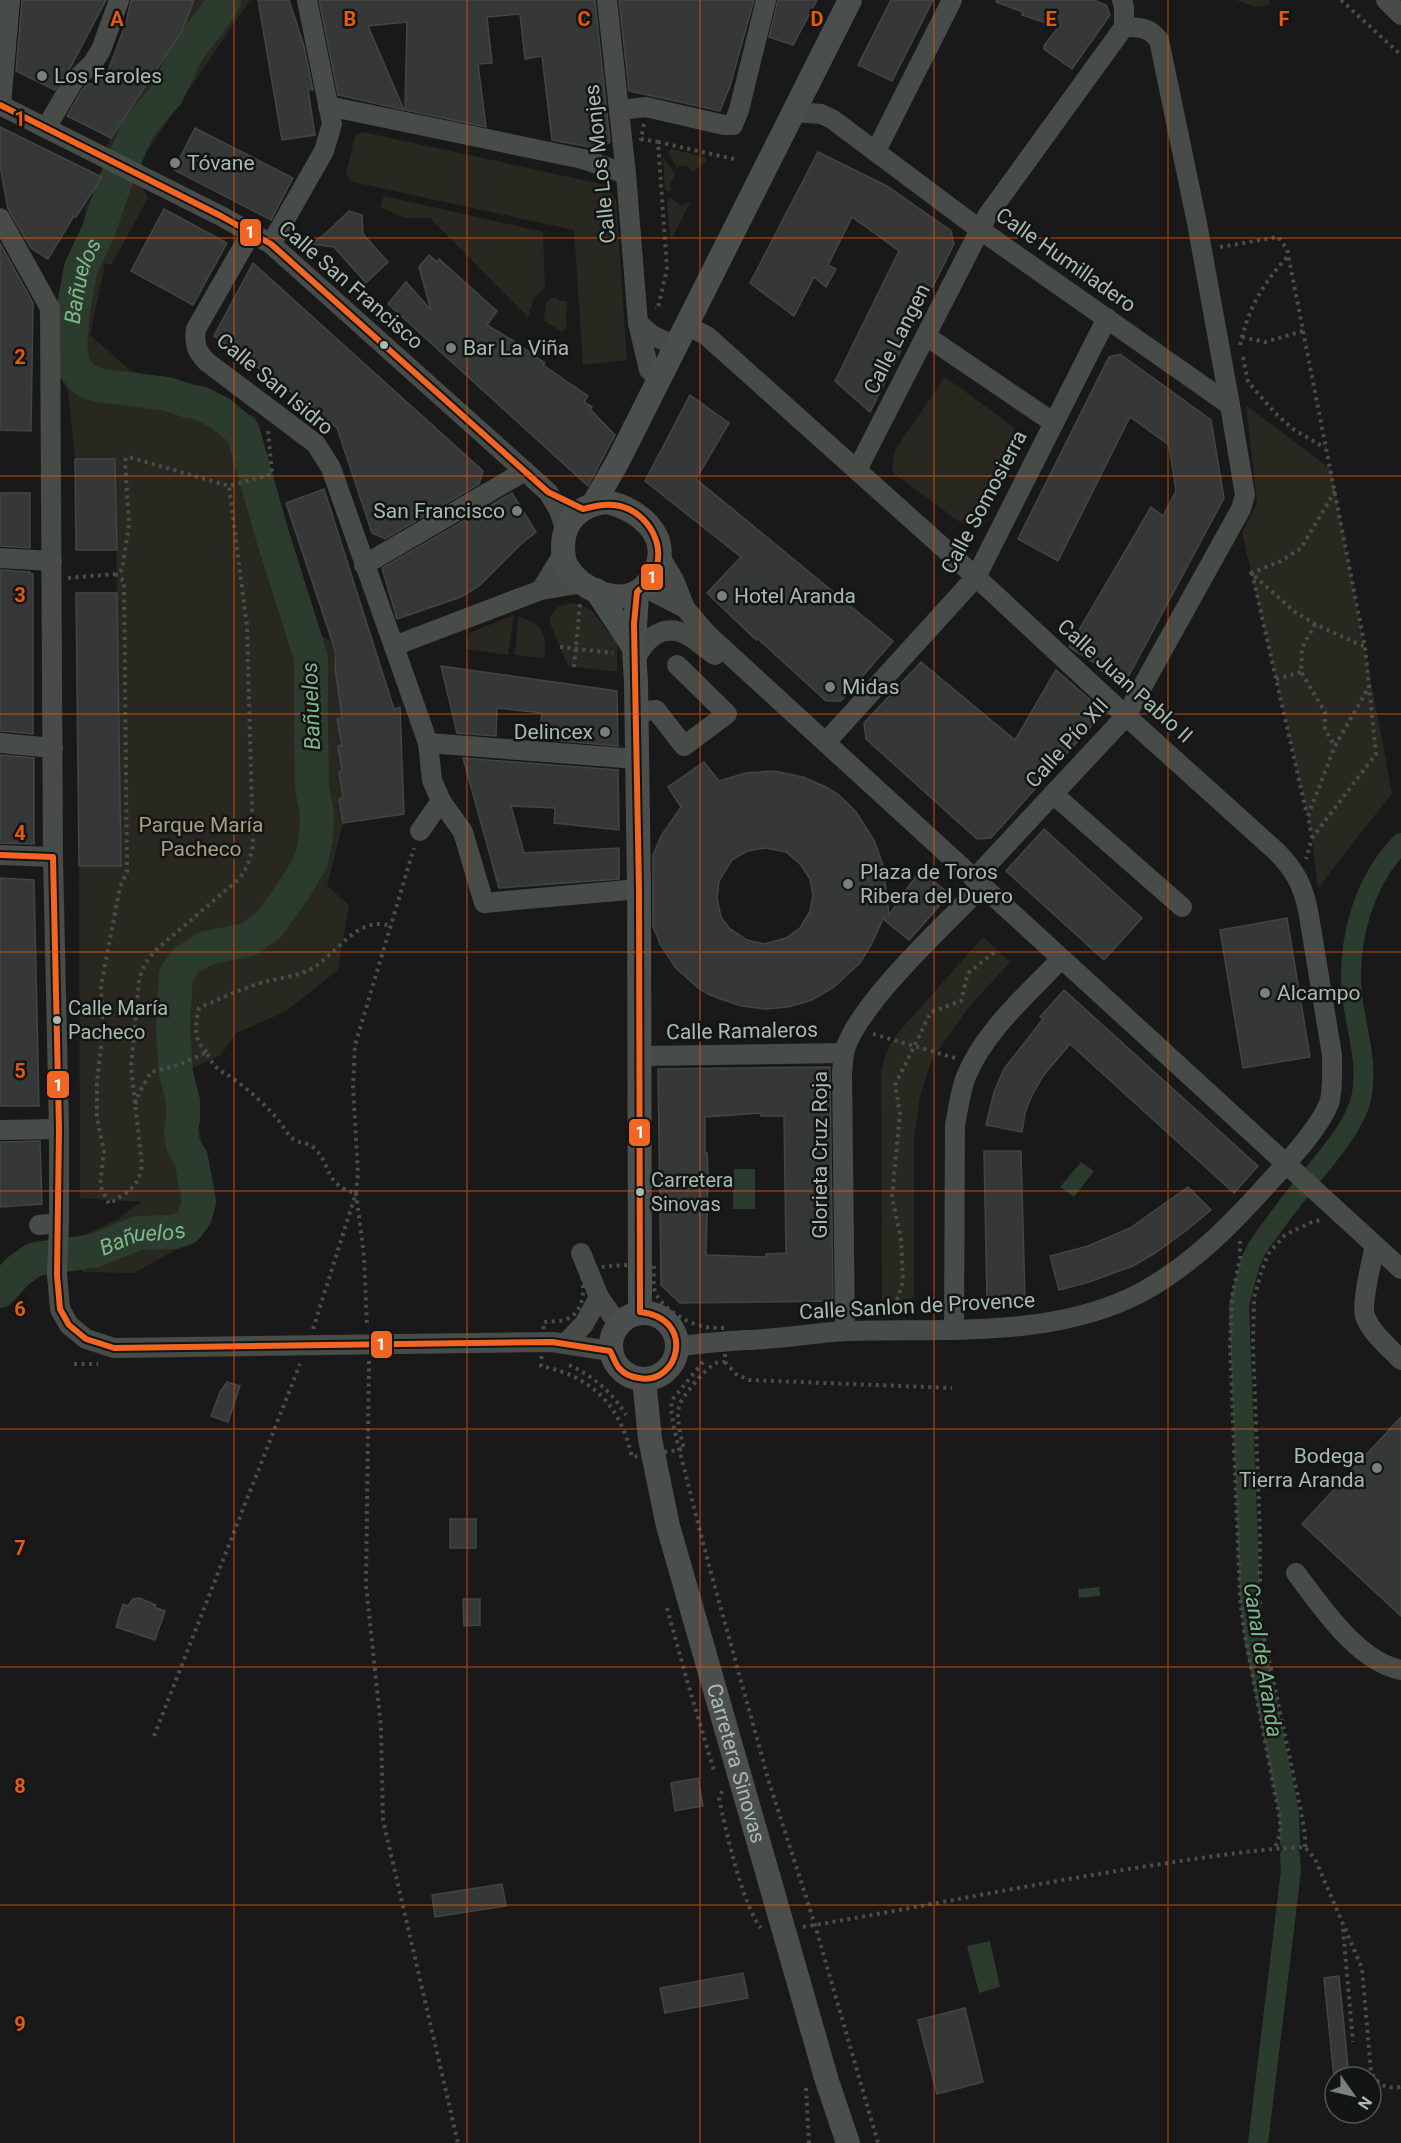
<svg xmlns="http://www.w3.org/2000/svg" width="1401" height="2143" font-family="Roboto,sans-serif">
<rect width="100%" height="100%" fill="#191919"/>
<g fill="#292820">
<path d="M194,0H250L143,157L134,173L148,198L112,264H105L90,335L130,370L256,417L271,475L275,499L316,632L332,642L341,639C331,665 338,692 342,718L337,719L342,745L338,747L342,771L339,773L343,797L339,799L343,823L327,886L349,905L338,970L285,1012L236,1033L221,1055L190,1069L212,1213L197,1238L134,1273L82,1272L83,1235L118,1219L141,1202L80,1198L79,866H121L115,459H75L68,391L50,360L62,289L83,243L86,206L102,183L101,157L111,138L173,44Z"/>
<path d="M1236,0H1269L1270,5L1256,7Z"/>
<path d="M363,132L606,185L616,200L627,360L583,365L574,230L353,182L346,174L355,136Z"/>
<path d="M671,149L705,157L707,161L693,172L688,166H680L677,168L668,152Z"/>
<path d="M663,157L675,174L670,184L671,190L668,192L665,189Z"/>
<path d="M384,196L543,232L545,288L534,298L528,317L430,218H405L380,207Z"/>
<path d="M670,198L681,206L688,202L690,203L672,238L670,236L667,201Z"/>
<path d="M556,297L560,301H567C568,311 565,314 567,326L562,332L543,320C548,310 541,300 556,297Z"/>
<path d="M945,377L1015,428L982,511L975,522L967,525L957,520L895,474L892,469L895,450Z"/>
<path d="M1246,405L1331,469L1392,793L1318,888L1311,830L1242,533L1257,504Z"/>
<path d="M573,603L586,607L593,612L617,644V672L568,666L550,623V617L559,606Z"/>
<path d="M514,615L508,655L466,649L469,633Z"/>
<path d="M518,617C543,622 547,635 544,658L515,655Z"/>
<path d="M983,937L1010,962L968,1008L932,1059L920,1096L914,1138V1298L882,1302L881,1073C884,1057 888,1046 898,1033Z"/>
</g>
<g fill="#2b3c2e">
<path d="M1081,1162L1094,1171L1074,1197L1060,1187Z"/>
<path d="M734,1169H755V1209H733Z"/>
<path d="M1099,1587L1100,1596L1079,1598L1078,1589Z"/>
<path d="M990,1941L1000,1987L979,1993L967,1946Z"/>
</g>
<g fill="none" stroke-linecap="round" stroke-linejoin="round">
<g stroke="#2b3c2e" stroke-width="20">
<path d="M1290,1842L1289,1813L1255,1642L1250,1598L1239,1305L1250,1263L1257,1248C1271,1228 1286,1208 1301,1189C1320,1165 1354,1129 1361,1099C1369,1064 1356,1029 1352,995C1347,941 1363,882 1401,843"/>
<path d="M1258,2143L1291,1871L1290,1855"/>
</g>
<path stroke="#2b3c2e" stroke-width="34" id="s1" d="M0,1291L18,1271L35,1259L94,1251L138,1233L174,1232L186,1228L195,1216L199,1202L197,1190L191,1158L183,1146L181,1131L183,1119V1101L176,1074L173,1029L176,974L187,960L206,948L247,940L269,925L297,885L311,861L316,837L317,814L312,788L311,725V658L272,534L243,432L220,413L200,403L188,401L168,394L97,385L85,380L73,366L70,345L73,311L81,268L98,232L114,185L138,128L167,94L187,52L218,11L224,0"/>
</g>
<g fill="#363838" stroke="#414543" stroke-width="1.5" fill-rule="evenodd">
<path d="M22,0H106L69,70L55,90L16,71Z"/>
<path d="M131,0H194L182,31L111,138L67,116L82,90L88,84L98,83L104,69L108,71L126,23Z"/>
<path d="M258,0H289L304,46L313,90L308,89L315,135L282,140Z"/>
<path d="M319,0H595L610,142L601,149L552,140L542,56L525,59L520,14L487,17L492,63L478,64L486,127L405,110L407,22L368,26L404,110L338,95Z"/>
<path d="M619,0H754L730,86L720,111L629,91Z"/>
<path d="M778,0H817L793,45L769,37Z"/>
<path d="M891,0H933L892,81L858,65Z"/>
<path d="M997,0H1094L1106,5L1110,15L1072,69L1044,49V46L1058,27L1022,15L1023,12L996,2Z"/>
<path d="M0,127L102,177L76,217L74,216L48,259L31,248L8,209L0,166Z"/>
<path d="M195,128L293,178L271,220L174,170Z"/>
<path d="M818,152L887,186L951,231L954,244L870,412L835,381L899,251L852,217L828,265L836,269L826,287L814,277L794,316L750,283Z"/>
<path d="M164,209L227,243L193,305L131,271Z"/>
<path d="M349,211L362,215L363,234L388,262L366,283L334,247L311,244L326,233Z"/>
<path d="M0,243L33,303L31,431L0,430Z"/>
<path d="M429,255L437,262L439,259L497,311L487,325L512,340L545,363L543,365L588,396L584,402L592,407L590,409L615,435L588,486L388,304L406,282L431,310L419,267Z"/>
<path d="M253,263L483,471L479,484L385,539L372,533L337,428L300,398L214,336Z"/>
<path d="M1120,354L1211,420L1224,498L1127,679L1118,680L1100,670L1101,667L1069,647L1151,507L1163,516L1176,491L1169,445L1130,417L1058,561L1018,539L1109,357Z"/>
<path d="M690,395L729,423L696,479L893,641L841,701H826L757,638L756,640L707,593L741,557L645,481Z"/>
<path d="M75,459H115L117,550H76Z"/>
<path d="M324,489L394,709L400,707L404,814L343,823L339,799L343,797L339,772L342,771L338,746L342,745L337,719L342,718L335,667L336,653L286,503Z"/>
<path d="M0,493H30V548L0,546Z"/>
<path d="M512,493L536,532L520,545L479,586L461,597L397,619L382,568Z"/>
<path d="M0,570L30,572V574H33V734L0,731Z"/>
<path d="M76,593H117L121,866H79Z"/>
<path d="M921,662L1015,740L1056,670L1096,705L1097,720L991,838L977,839L866,739L864,723Z"/>
<path d="M441,666L617,691L618,746L538,739L542,713L497,708L496,736L457,733Z"/>
<path d="M0,755L34,758V844L0,843Z"/>
<path d="M463,758L618,770L619,830L554,823L555,808L511,806L524,853L619,848V879L499,888Z"/>
<path d="M704,762L719,781L746,773L774,771L803,777L826,787L839,795L856,812L874,840L883,865L889,915L920,870L950,894L909,940L883,919L871,945L860,963L834,987L812,1000L788,1007L766,1009L741,1006L710,995L698,988L675,967L660,944L653,926V855L661,836L681,807L668,787ZM766,848L786,852L801,865L810,879L813,895L810,911L800,928L786,938L764,944L747,940L729,928L721,917L717,898L719,881L732,860L747,851Z"/>
<path d="M1044,829L1142,918L1104,960L1006,871Z"/>
<path d="M0,878L34,880L39,1106H0Z"/>
<path d="M1287,918L1310,1057L1243,1068L1220,930Z"/>
<path d="M1064,990L1258,1166L1234,1193L1070,1044L1043,1076L1032,1095L1025,1113L1022,1132L986,1125L994,1092L1004,1069L1043,1019L1040,1017Z"/>
<path d="M830,1067L833,1301L680,1303L661,1285L658,1069ZM760,1113L761,1116H784L786,1253L766,1254V1257L706,1255L708,1173L707,1153H705V1117Z"/>
<path d="M40,1141L42,1204L0,1207V1142Z"/>
<path d="M984,1151H1021L1025,1298L987,1301Z"/>
<path d="M1188,1187L1211,1210L1187,1230L1155,1253L1133,1266L1089,1282L1059,1290L1050,1256L1088,1246L1130,1228Z"/>
<path d="M227,1382L240,1386L228,1422L211,1416L220,1392Z"/>
<path d="M1401,1417V1616L1302,1524Z"/>
<rect x="450" y="1519" width="26" height="29"/>
<path d="M139,1598L156,1605L154,1607L165,1611L155,1640L116,1627L123,1604L128,1606L133,1599Z"/>
<path d="M463,1599H480V1625L464,1626Z"/>
<path d="M698,1778L703,1806L675,1811L671,1783Z"/>
<path d="M502,1884L506,1906L435,1917L432,1895Z"/>
<path d="M743,1973L748,1998L665,2013L660,1988Z"/>
<path d="M1339,1976L1349,2077H1334L1324,1978Z"/>
<path d="M965,2008L983,2082L937,2094L918,2020Z"/>
</g>
<g fill="none" stroke-linecap="round" stroke-linejoin="round">
<g stroke="#494d4b" stroke-width="4" stroke-dasharray="3 4.5" stroke-linecap="butt">
<path d="M1341,0L1401,55"/>
<path d="M644,124L641,139L658,142L667,269L658,308H655"/>
<path d="M658,142L738,160"/>
<path d="M297,236L315,252"/>
<path d="M1220,247L1278,237L1287,249L1365,647L1376,754L1312,838L1306,859"/>
<path d="M1242,337L1265,342L1303,331"/>
<path d="M1240,345C1248,309 1263,283 1288,256"/>
<path d="M1243,357L1248,382L1275,413L1293,429L1325,448"/>
<path d="M1335,491L1301,548L1281,561L1251,573L1295,612L1315,624L1365,647"/>
<path d="M1252,573L1307,815"/>
<path d="M115,574L124,581L127,872L120,887L101,986L103,1031L97,1081V1118L104,1151L100,1185L109,1204C127,1192 139,1188 142,1165L131,1067L139,981C142,968 147,959 157,949L239,879C247,868 251,858 253,845L247,627L229,486"/>
<path d="M68,578L115,574L122,570L129,525L125,461L126,458L129,457L229,486L272,474L268,430"/>
<path d="M1315,624L1302,648L1301,672L1325,712V729L1334,745"/>
<path d="M560,647L613,653"/>
<path d="M574,667L580,604"/>
<path d="M1276,679L1301,672"/>
<path d="M1312,838L1308,816L1335,746L1369,687"/>
<path d="M873,1034L955,1058"/>
<path d="M207,1052C193,1041 195,1024 199,1008C221,998 241,989 264,982C280,978 299,976 313,968C337,953 359,915 390,926"/>
<path d="M135,1104L139,1093L151,1072L181,1064L207,1052C214,1070 221,1070 235,1080C250,1091 264,1104 276,1117C282,1124 286,1133 293,1139C300,1144 308,1142 314,1148C332,1164 324,1186 356,1193"/>
<path d="M356,1193L364,1256L367,1326"/>
<path d="M1240,1241V1258L1232,1297L1230,1346L1240,1598L1244,1631L1280,1820V1834L1275,1848"/>
<path d="M640,1264L654,1265C654,1272 653,1281 654,1288C658,1306 685,1322 701,1326C709,1328 717,1328 725,1328V1362C722,1362 719,1362 716,1363C706,1368 682,1396 679,1406C676,1420 681,1436 684,1449L632,1457C620,1406 594,1377 541,1366L544,1322C551,1321 560,1322 567,1319C585,1311 585,1288 581,1272L600,1267Z"/>
<path d="M897,1300L903,1281L901,1239L892,1197L900,1113L895,1085L931,1012L961,1001L968,973L997,950"/>
<path d="M313,1329L356,1193L358,1174L353,1086L355,1045L414,848"/>
<path d="M369,1361L366,1585L381,1727L383,1820L458,2143"/>
<path d="M703,1362L672,1400L671,1409L674,1429L708,1562L769,1782L815,1925L878,2143"/>
<path d="M725,1362L736,1374L749,1380L952,1388"/>
<path d="M74,1364H98"/>
<path d="M569,1365C593,1376 612,1392 626,1415"/>
<path d="M667,1608L686,1677L715,1774"/>
<path d="M154,1736L300,1364"/>
<path d="M722,1791L719,1798C725,1828 743,1907 761,1928"/>
<path d="M1305,1847V1835L1301,1811L1260,1618V1534L1253,1345L1254,1298L1261,1273L1268,1254L1285,1235L1312,1222L1322,1220"/>
<path d="M803,1927C922,1907 1041,1882 1161,1864C1208,1857 1256,1849 1305,1847L1315,1859L1362,1968L1371,2072C1377,2085 1387,2089 1401,2087"/>
<path d="M1343,1929L1353,2042"/>
<path d="M806,2088L809,2143"/>
</g>
<g stroke="#474c49" stroke-width="20">
<path d="M607,0L626,174L638,323L649,370L659,377"/>
<path d="M1386,0L1401,15"/>
<path d="M1124,27C1139,27 1149,27 1159,40L1197,223L1230,405"/>
<path d="M0,105L221,216L271,244L548,492L559,510L565,529"/>
<path d="M1,105L10,0"/>
<path d="M328,106L583,159L626,174"/>
<path d="M619,110L646,107L724,125H733L739,110L766,0"/>
<path d="M793,112L821,114L832,119L979,229L1230,405L1245,495L1241,509L1126,716L974,879"/>
<path d="M46,128L73,82L92,64L101,50L119,0"/>
<path d="M876,151L952,0"/>
<path d="M0,218L50,308L53,857L59,1129V1223L57,1275L60,1309L69,1325L86,1339L114,1348L552,1342L610,1351"/>
<path d="M251,233L196,329C194,344 196,351 207,362L316,444L331,468L428,743L432,780L441,801L420,831"/>
<path d="M271,244L324,151L332,124L307,0"/>
<path d="M638,323L652,335L675,346"/>
<path d="M926,336L1054,423"/>
<path d="M857,470L987,216L1124,27V7L1122,0"/>
<path d="M0,558L52,561"/>
<path d="M661,558L674,580L685,608L707,634L1401,1269"/>
<path d="M364,565L525,471"/>
<path d="M644,587L685,608"/>
<path d="M541,590L563,554"/>
<path d="M394,646L541,590L583,583"/>
<path d="M635,661C644,639 663,622 687,635C697,640 705,649 715,655"/>
<path d="M636,712L656,710L684,746L727,714L677,665"/>
<path d="M826,742L976,577L1107,318"/>
<path d="M0,743L53,748"/>
<path d="M428,743L637,759"/>
<path d="M1053,794L1182,907"/>
<path d="M441,801L463,832L484,903L639,889"/>
<path d="M0,855L53,857"/>
<path d="M640,1056L844,1053"/>
<path d="M0,1130L59,1129"/>
<path d="M39,1225L59,1223"/>
<path d="M1375,1245C1372,1260 1361,1304 1365,1316C1371,1333 1389,1347 1401,1360"/>
<path d="M581,1253L599,1297L618,1324"/>
<path d="M954,1330L955,1125C958,1110 960,1094 965,1079C983,1032 1027,995 1061,959"/>
<path d="M845,1331L842,1072C843,1066 843,1059 844,1053C856,1005 946,924 982,886"/>
<path d="M565,1344L584,1324L599,1297"/>
<path d="M677,1347C710,1341 743,1341 776,1338C800,1336 824,1332 848,1331C944,1328 1054,1339 1142,1292C1191,1265 1228,1228 1265,1187C1283,1167 1323,1125 1330,1100C1333,1086 1332,1070 1332,1055L1308,910C1303,886 1295,870 1277,852L1126,716L976,577L707,336L686,325"/>
<path d="M1296,1573C1322,1607 1357,1661 1401,1670"/>
</g>
<g stroke="#4a4e4c" stroke-width="24">
<path d="M607,502C638,509 671,535 656,569C652,578 646,586 639,591C616,605 581,589 567,567C563,560 563,552 563,545C564,519 583,504 607,502Z"/>
<path d="M594,503L618,461L850,0"/>
<path d="M596,590L634,648"/>
<path d="M637,592L634,648L636,683L639,889L640,1312"/>
<circle cx="644" cy="1346" r="33"/>
<path id="s2" d="M644,1379L650,1439L668,1526L827,2081L848,2143"/>
</g>
<defs>
<path id="bus-1" d="M0,105L221,216L271,244L548,492L583,509C596,506 606,503 620,506C649,513 668,548 653,575C650,582 642,587 637,592L634,624L639,889L640,1312C697,1318 679,1386 639,1378C631,1377 624,1374 619,1368C615,1363 613,1356 610,1351L552,1342L114,1348L86,1339L69,1325L60,1309L57,1275L59,1129L53,857L0,855"/>
</defs>
<use href="#bus-1" stroke="#131515" stroke-width="10"/>
<use href="#bus-1" stroke="#f26522" stroke-width="6"/>
</g>
<path fill="none" stroke="#e8590c" stroke-width="1.5" stroke-opacity="0.55" d="M234,0V2143M467,0V2143M700,0V2143M934,0V2143M1168,0V2143M0,238H1401M0,476H1401M0,714H1401M0,952H1401M0,1191H1401M0,1429H1401M0,1667H1401M0,1905H1401"/>
<g fill="#77827c" stroke="#131515" stroke-width="2">
<circle cx="42" cy="76" r="6"/>
<circle cx="175" cy="163" r="6"/>
<circle cx="451" cy="348" r="6"/>
<circle cx="517" cy="511" r="6"/>
<circle cx="722" cy="596" r="6"/>
<circle cx="830" cy="687" r="6"/>
<circle cx="605" cy="732" r="6"/>
<circle cx="848" cy="884" r="6"/>
<circle cx="1265" cy="993" r="6"/>
<circle cx="1377" cy="1468" r="6"/>
</g>
<g fill="#a9bbb1" stroke="#131515" stroke-width="2">
<circle cx="384" cy="345" r="5"/>
<circle cx="57" cy="1020" r="5"/>
<circle cx="640" cy="1192" r="5"/>
</g>
<g text-anchor="middle" dominant-baseline="central" stroke-width="5" stroke-linejoin="round" paint-order="stroke">
<g font-size="20" fill="#a9bbb1" stroke="#131515" text-anchor="start">
<text x="68" y="1008">Calle María<tspan x="68" dy="24">Pacheco</tspan></text>
<text x="651" y="1180">Carretera<tspan x="651" dy="24">Sinovas</tspan></text>
</g>
<g font-size="21" fill="#a9bbb1" stroke="#131515" text-anchor="start">
<text x="54" y="76">Los Faroles</text>
<text x="187" y="163">Tóvane</text>
<text x="463" y="348">Bar La Viña</text>
<text x="505" y="511" text-anchor="end">San Francisco</text>
<text x="734" y="596">Hotel Aranda</text>
<text x="842" y="687">Midas</text>
<text x="593" y="732" text-anchor="end">Delincex</text>
<text x="860" y="872">Plaza de Toros<tspan x="860" dy="24">Ribera del Duero</tspan></text>
<text x="1277" y="993">Alcampo</text>
<text x="1365" y="1456" text-anchor="end">Bodega<tspan x="1365" dy="24">Tierra Aranda</tspan></text>
</g>
<g font-size="21" fill="#a9bbb1" stroke="#131515">
<text transform="translate(600 164) rotate(-96)">Calle Los Monjes</text>
<text transform="translate(1066 260) rotate(35)">Calle Humilladero</text>
<text transform="translate(351 285) rotate(41)">Calle San Francisco</text>
<text transform="translate(897 339) rotate(-63)">Calle Langen</text>
<text transform="translate(275 384) rotate(40)">Calle San Isidro</text>
<text transform="translate(984 502) rotate(-62)">Calle Somosierra</text>
<text transform="translate(1125 681) rotate(42)">Calle Juan Pablo II</text>
<text transform="translate(1067 743) rotate(-48)">Calle Pío XII</text>
<text transform="translate(742 1031) rotate(-1)">Calle Ramaleros</text>
<text transform="translate(820 1155) rotate(-90)">Glorieta Cruz Roja</text>
<text transform="translate(917 1306) rotate(-3)">Calle Sanlon de Provence</text>
<text stroke="none"><textPath href="#s2" startOffset="396">Carretera Sinovas</textPath></text>
</g>
<g font-size="21" fill="#a79f7f" stroke="#131515">
<text x="201" y="825">Parque María<tspan x="201" dy="24">Pacheco</tspan></text>
</g>
<g font-size="22" font-style="italic" fill="#7eb88a" stroke="#131515">
<text stroke="none"><textPath href="#s1" startOffset="1366">Bañuelos</textPath></text>
<text transform="translate(311 706) rotate(-92)">Bañuelos</text>
<text stroke="none"><textPath href="#s1" startOffset="158">Bañuelos</textPath></text>
<text transform="translate(1263 1660) rotate(81)">Canal de Aranda</text>
</g>
</g>
<g font-size="20" text-anchor="middle" font-weight="bold" fill="#e8590c" stroke="#131515" stroke-width="5" stroke-linejoin="round" paint-order="stroke">
<text x="117" y="26">A</text>
<text x="350" y="26">B</text>
<text x="584" y="26">C</text>
<text x="817" y="26">D</text>
<text x="1051" y="26">E</text>
<text x="1284" y="26">F</text>
<text x="20" y="126">1</text>
<text x="20" y="364">2</text>
<text x="20" y="602">3</text>
<text x="20" y="840">4</text>
<text x="20" y="1078">5</text>
<text x="20" y="1316">6</text>
<text x="20" y="1555">7</text>
<text x="20" y="1793">8</text>
<text x="20" y="2031">9</text>
</g>
<g stroke="#131515" stroke-width="2">
<rect x="239" y="218" width="23" height="29" rx="6" fill="#f26522"/>
<rect x="640" y="563" width="24" height="28" rx="6" fill="#f26522"/>
<rect x="46" y="1070" width="24" height="29" rx="6" fill="#f26522"/>
<rect x="628" y="1118" width="23" height="29" rx="6" fill="#f26522"/>
<rect x="370" y="1330" width="23" height="29" rx="6" fill="#f26522"/>
</g>
<g font-size="16" text-anchor="middle" font-weight="bold" fill="#fff">
<text x="250" y="238">1</text>
<text x="652" y="583">1</text>
<text x="58" y="1091">1</text>
<text x="640" y="1138">1</text>
<text x="381" y="1350">1</text>
</g>
<g transform="translate(1353 2095) rotate(124)"><circle r="28" fill="#131515" stroke="#4f5753" stroke-width="1.5"/>
<path d="M0-4.5L10 22L0 15L-10 22Z" fill="#77827c"/>
<text y="-9" font-size="16" font-weight="bold" text-anchor="middle" fill="#a9bbb1">N</text>
</g>
</svg>
